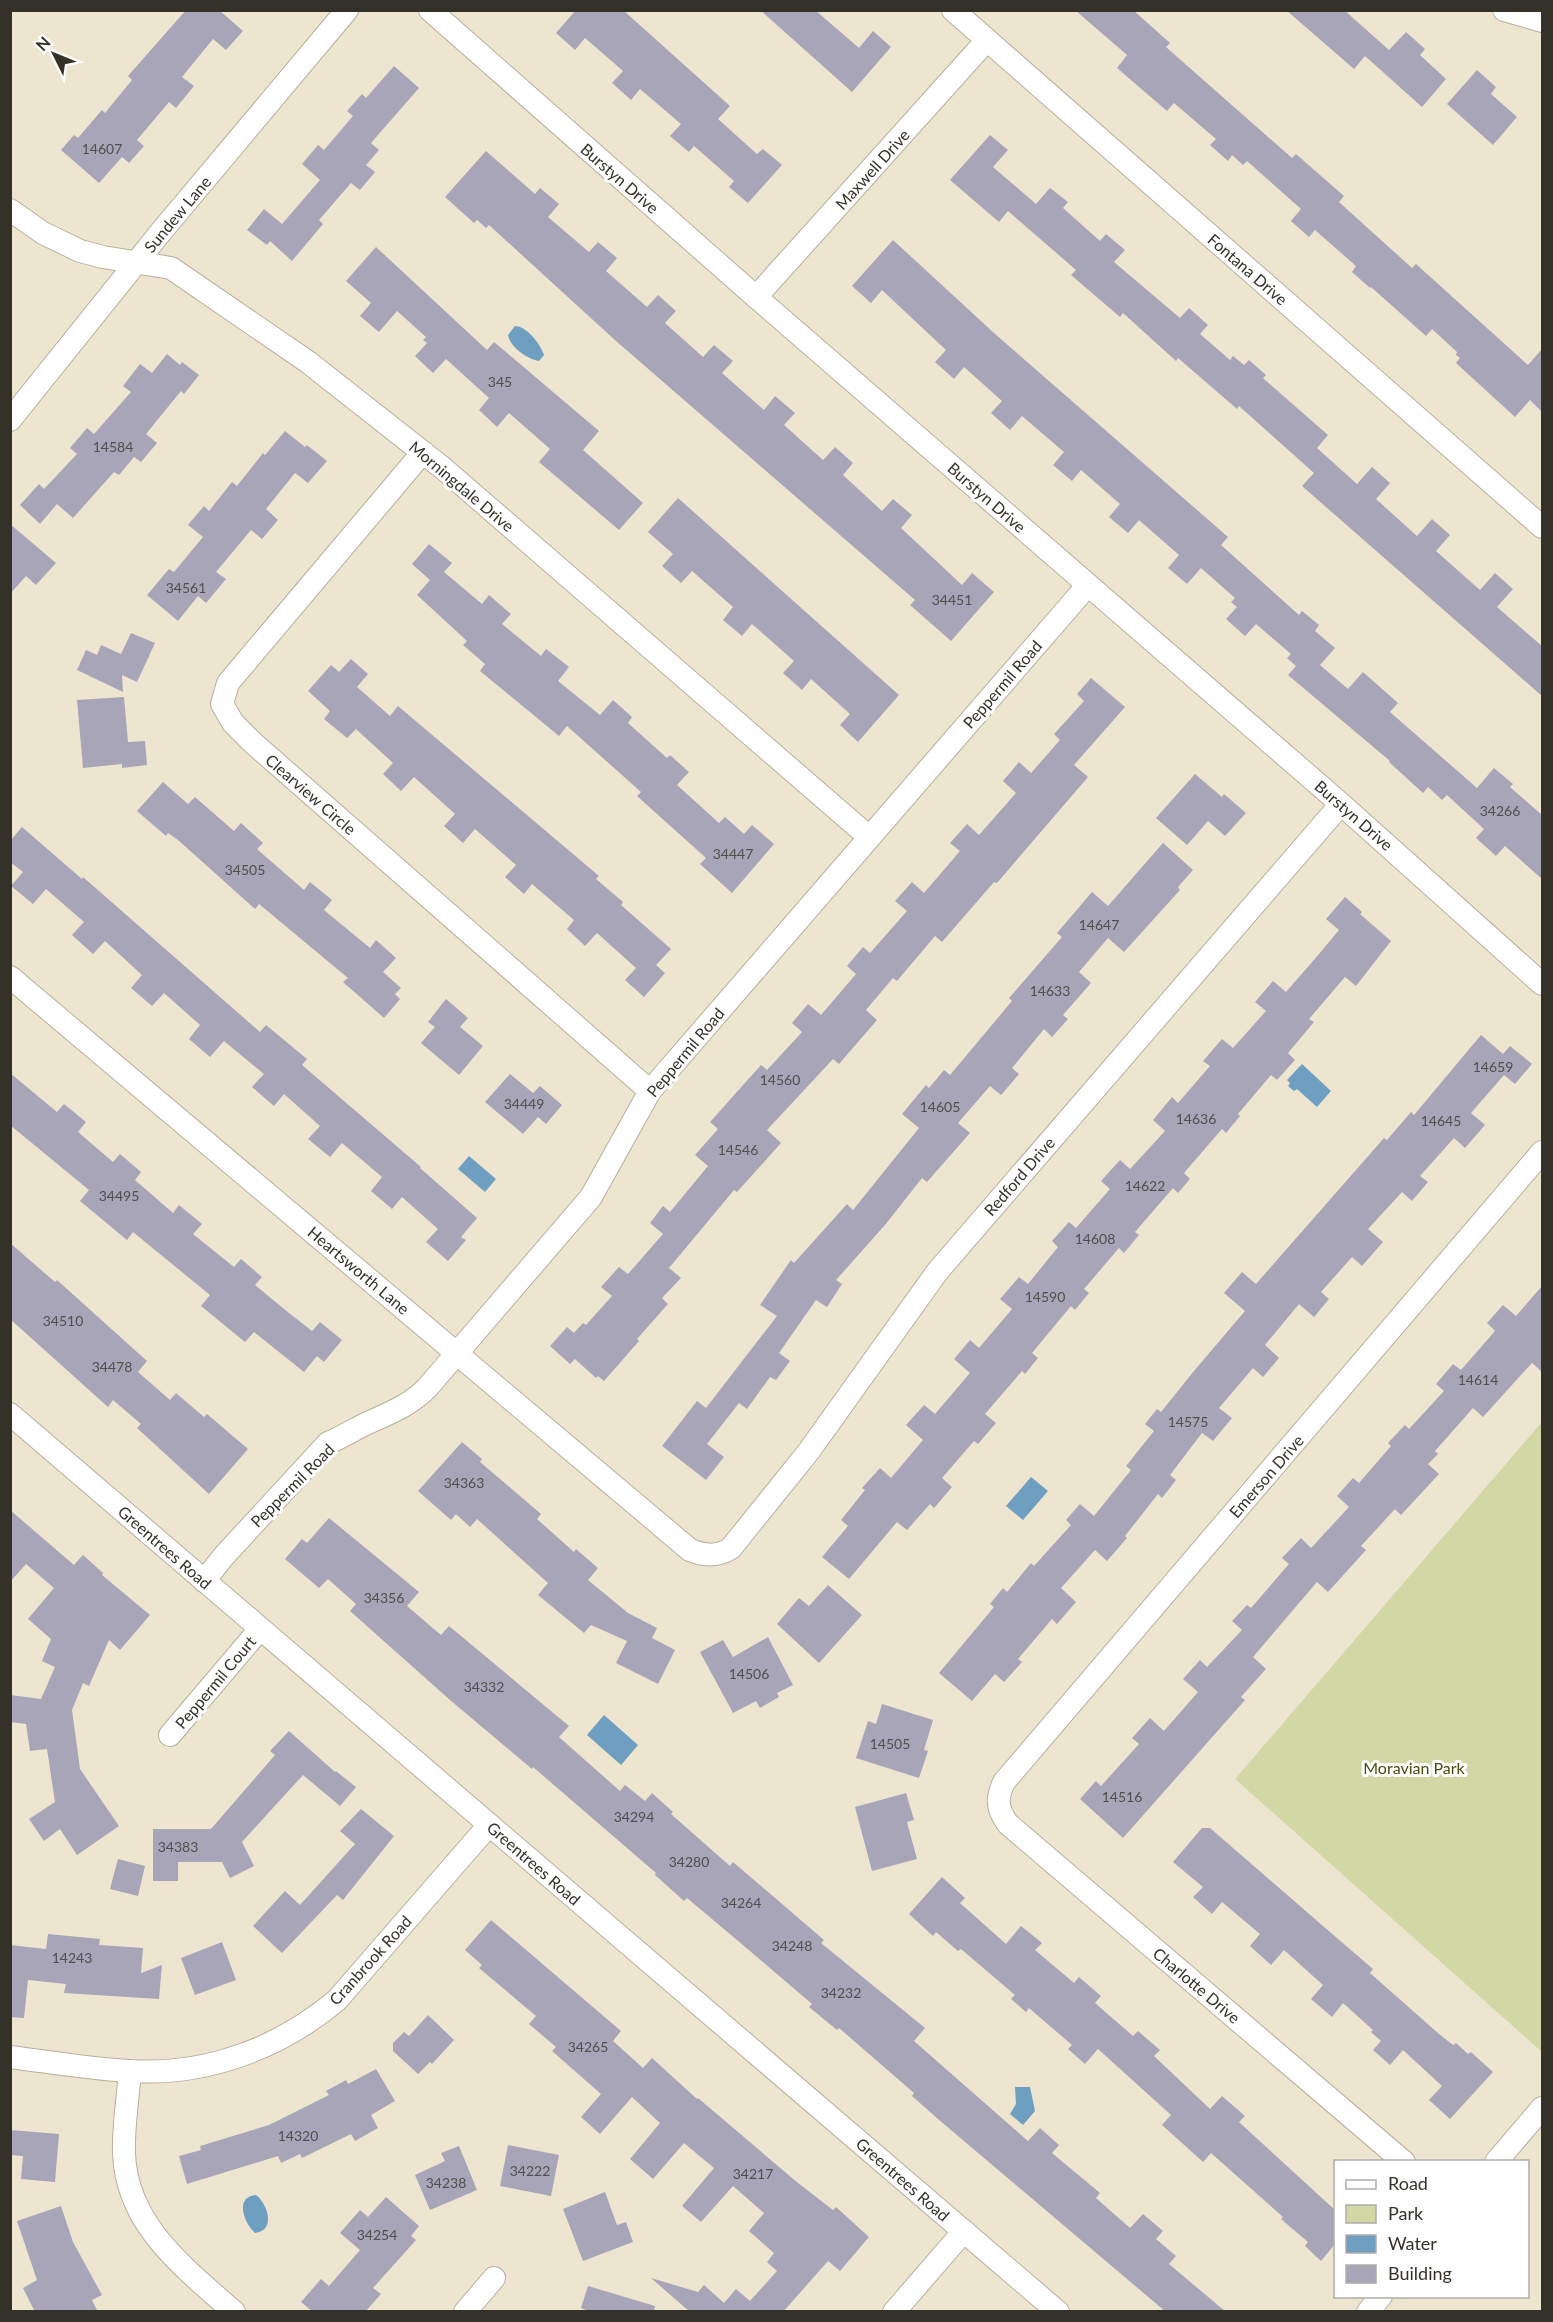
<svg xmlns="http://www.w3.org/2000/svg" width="1553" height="2322" font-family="Lato,sans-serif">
<rect width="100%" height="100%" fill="#eee5d1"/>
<path fill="#d2d8a5" d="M1542,1422V2052L1235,1779Z"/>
<g fill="#6e9fc1">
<path d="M515,326C528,327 540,344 544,355L539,361C527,359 510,347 508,335Z"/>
<path d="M1302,1064L1331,1091L1317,1107L1297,1089L1294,1091L1288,1086L1290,1083L1287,1080Z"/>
<path d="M469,1156L496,1179L485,1192L458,1169Z"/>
<path d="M1031,1477L1048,1491L1023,1520L1006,1506Z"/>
<path d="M604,1715L638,1745L621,1765L587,1735Z"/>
<path d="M1015,2087H1030L1035,2111L1023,2125L1010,2114L1016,2104Z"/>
<path d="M256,2195C268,2204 276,2231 255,2233C244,2223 234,2197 256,2195Z"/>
</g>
<g fill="#a8a5b8">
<path d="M186,10H219L243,31L226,50L213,39L182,77L194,86L176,108L169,102L137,140L144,146L129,163L122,157L99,183L61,150L74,135L78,138L102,110L105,113L132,80L128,76Z"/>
<path d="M576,10H623L730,106L718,119L757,154L763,149L782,165L748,203L729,187L734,181L694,146L689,152L670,136L681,124L640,89L631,100L612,83L623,71L585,38L575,50L556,33Z"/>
<path d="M760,10H815L859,48L873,31L891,47L852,92Z"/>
<path d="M1075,10H1133L1170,43L1166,47L1292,158L1296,154L1344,196L1339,202L1412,268L1416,264L1528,365L1542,349V412L1530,400L1515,417L1456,363L1460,358L1456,355L1457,352L1432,329L1426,336L1371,287L1370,288L1352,272L1356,266L1315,230L1309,237L1291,221L1301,209L1247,161L1243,165L1232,155L1228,161L1210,145L1216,139L1174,103L1167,111L1117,68L1127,55Z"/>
<path d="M1286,10H1344L1389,50L1406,32L1425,49L1420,55L1446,79L1422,107L1365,56L1354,69Z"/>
<path d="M394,66L419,88L371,143L379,150L366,165L375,172L360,190L351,183L319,220L323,224L292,261L270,241L267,245L247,230L264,209L282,224L320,180L302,164L318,145L324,150L353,116L347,111L362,94L366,98Z"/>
<path d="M1477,70L1496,87L1491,94L1517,117L1493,145L1447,104Z"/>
<path d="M990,135L1008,150L993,167L1036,204L1050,188L1068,202L1063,208L1100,241L1106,234L1125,250L1114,262L1180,318L1189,308L1208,325L1200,334L1230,360L1233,356L1244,365L1249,360L1266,375L1263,378L1328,435L1317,448L1357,484L1372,467L1390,483L1376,499L1417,536L1432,519L1450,535L1436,551L1480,590L1495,573L1513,589L1497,607L1542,646V696L1302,486L1314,473L1239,406L1237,409L1178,358L1176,361L1123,313L1120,317L1071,275L1076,270L1008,211L999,222L950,180Z"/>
<path d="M486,151L535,194L540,188L559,204L548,217L589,252L598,242L617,258L606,271L647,307L658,295L676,311L665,323L703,357L714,345L733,361L722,373L764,410L775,396L795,413L784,425L823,460L835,447L853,463L843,475L882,511L893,499L912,515L901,528L962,585L972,573L994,592L951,641L910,605L915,600L616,341L489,225L486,228L477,220L474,223L445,197Z"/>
<path d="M893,240L994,333L1228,537L1221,545L1299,615L1302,611L1319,625L1315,631L1335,648L1320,665L1348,689L1363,672L1398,703L1390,712L1477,788L1494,768L1513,784L1510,787L1542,815V879L1505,846L1496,856L1476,838L1484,829L1447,795L1442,800L1428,787L1423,793L1389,762L1390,761L1288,675L1296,666L1287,658L1291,654L1256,624L1245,636L1226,619L1237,607L1231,602L1235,598L1201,568L1187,584L1168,568L1179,555L1139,520L1128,533L1109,517L1120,504L1081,470L1072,481L1053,465L1064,452L1022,416L1010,430L991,413L1002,401L964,367L954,379L935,362L946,350L882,290L871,303L852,286Z"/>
<path d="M376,247L487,350L494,342L599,431L583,450L643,503L619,530L539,462L550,449L509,413L497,427L479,410L489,398L446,359L433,373L415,356L427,343L423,340L426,337L397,311L379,332L360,316L371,303L346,281Z"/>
<path d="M167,354L180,365L182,362L199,375L184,394L181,391L146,434L157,443L141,462L134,457L119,475L114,472L73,518L57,504L40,524L20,505L39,484L44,489L77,454L70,448L87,428L94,434L131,392L123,386L140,364L152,373Z"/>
<path d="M285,431L305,447L307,445L327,461L308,483L295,473L266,509L278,520L262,539L251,530L216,572L226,579L206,603L198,596L178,621L147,595L169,569L174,572L203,537L188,525L204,506L209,511L232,482L237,486L263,453L265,455Z"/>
<path d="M678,498L899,695L858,742L840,725L850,714L811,679L802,690L783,673L794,661L752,624L742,636L723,620L733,607L692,571L681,583L662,566L673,554L648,532Z"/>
<path d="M10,524L56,563L36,585L26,576L10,594Z"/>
<path d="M429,544L452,563L444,572L482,604L489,595L511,614L502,624L541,656L546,649L569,667L558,681L600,715L613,700L632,717L628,723L667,758L670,755L689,772L677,785L719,823L725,817L744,834L752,825L774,844L732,893L700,864L706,858L637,796L641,792L567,726L559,736L480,671L485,664L463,645L467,641L417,595L430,580L412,564Z"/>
<path d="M131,633L155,643L137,682L122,675L123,692L77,670L86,650L97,655L101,645L121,654Z"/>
<path d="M351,659L368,674L357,687L390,716L398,706L599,876L596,879L623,902L621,905L671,949L656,965L665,973L644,997L625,980L636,968L597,933L585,946L567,929L574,920L532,884L524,894L505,877L516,865L475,829L463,843L444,826L455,814L414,777L401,791L383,774L393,763L356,729L347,738L324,719L330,711L308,691L331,665L339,672Z"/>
<path d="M1091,678L1125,707L1074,765L1088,777L997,883L994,882L942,942L935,936L897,981L893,978L866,1010L877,1020L839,1064L833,1059L767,1130L781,1143L737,1192L734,1190L669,1268L681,1278L662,1298L668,1304L637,1339L639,1341L604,1381L598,1376L596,1378L575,1359L570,1364L550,1346L567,1327L574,1333L583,1323L586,1325L612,1296L601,1287L619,1267L628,1274L663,1234L650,1223L663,1206L670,1212L708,1166L695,1155L718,1129L710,1122L761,1065L767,1070L802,1032L792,1023L808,1004L821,1015L856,974L847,966L863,947L870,953L907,911L895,901L912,882L924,893L960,851L950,843L967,824L979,835L1016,793L1003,781L1019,762L1031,773L1060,740L1054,734L1084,701L1077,694Z"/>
<path d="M124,697L128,742L145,741L147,765L122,768V764L83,768L77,700Z"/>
<path d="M1195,774L1222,797L1224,794L1246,813L1225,836L1208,821L1187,845L1156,818Z"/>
<path d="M163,782L188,804L195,797L234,831L241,823L263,843L257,849L304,890L310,882L332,900L324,910L370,948L376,940L396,958L383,972L401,988L395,994L400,999L384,1018L343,982L348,978L259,904L255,909L178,840L168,833L166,836L137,811Z"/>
<path d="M22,827L82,879L83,877L260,1032L266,1025L307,1059L302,1065L421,1167L420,1168L477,1218L461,1237L466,1240L448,1261L426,1242L438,1229L402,1197L392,1209L371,1191L382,1177L342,1143L330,1157L308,1139L320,1126L284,1094L274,1106L252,1087L264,1074L224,1041L210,1057L189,1039L200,1025L164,993L152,1006L131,988L142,975L105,941L93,954L72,935L84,922L46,889L33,904L11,886L23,872L10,862V841Z"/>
<path d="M1163,843L1193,870L1178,887L1180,890L1124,952L1108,938L1079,972L1091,983L1063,1015L1068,1019L1052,1037L1044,1029L1012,1068L1019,1074L1001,1095L990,1086L958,1123L970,1133L927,1182L922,1178L885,1225L836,1280L842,1284L827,1307L816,1300L779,1353L790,1361L776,1380L770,1377L747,1409L739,1403L707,1444L724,1457L706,1480L662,1446L697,1401L706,1408L777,1316L760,1305L791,1260L794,1263L847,1204L853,1210L919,1128L902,1114L926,1085L929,1088L944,1070L950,1075L1012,1001L1009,998L1062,937L1057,933L1092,892L1108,906Z"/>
<path d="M1345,897L1362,912L1360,914L1391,941L1356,986L1345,977L1309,1019L1314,1022L1288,1053L1295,1060L1277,1080L1271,1075L1238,1114L1240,1116L1226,1133L1222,1129L1184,1173L1190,1179L1178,1193L1173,1188L1135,1232L1139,1235L1124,1253L1119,1248L1084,1289L1089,1293L1075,1310L1071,1306L1032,1353L1038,1358L1025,1374L1022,1371L985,1414L996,1423L978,1444L974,1441L942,1478L952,1487L934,1508L930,1504L907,1530L897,1522L849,1579L822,1557L848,1526L841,1520L865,1490L862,1488L880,1468L891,1478L923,1440L906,1425L924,1405L935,1414L970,1373L954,1359L970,1340L979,1348L1012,1309L1000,1299L1019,1277L1028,1284L1058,1247L1052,1241L1069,1222L1076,1228L1110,1189L1101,1181L1120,1160L1130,1169L1165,1131L1153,1120L1172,1097L1178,1103L1210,1066L1203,1061L1222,1039L1233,1048L1266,1011L1255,1002L1273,981L1286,992L1319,954L1339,930L1326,919Z"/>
<path d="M446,999L468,1018L460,1027L483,1046L459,1075L421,1043L435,1027L428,1022Z"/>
<path d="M1481,1035L1503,1054L1510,1046L1532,1064L1515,1084L1504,1075L1471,1113L1485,1125L1465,1148L1454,1138L1420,1176L1428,1182L1412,1201L1402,1192L1368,1229L1383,1242L1362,1266L1352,1257L1321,1292L1329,1299L1314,1317L1299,1304L1265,1345L1279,1358L1263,1377L1253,1368L1219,1408L1232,1418L1213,1441L1202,1433L1170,1475L1176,1480L1162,1498L1158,1494L1125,1536L1127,1538L1107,1561L1095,1550L1061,1588L1076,1602L1057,1624L1052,1619L1018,1659L1022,1662L1004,1682L995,1674L972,1701L939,1673L994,1607L990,1604L1003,1588L1007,1592L1031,1563L1034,1566L1071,1525L1066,1520L1080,1504L1094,1516L1131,1470L1126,1466L1154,1431L1145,1424L1157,1409L1161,1412L1194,1371L1245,1311L1224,1293L1242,1272L1256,1284L1384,1138L1387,1140L1411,1112L1414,1115Z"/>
<path d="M10,1073L57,1112L64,1104L86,1122L78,1132L113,1162L120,1154L141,1172L135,1180L173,1213L179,1205L202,1224L193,1234L234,1267L241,1259L262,1277L255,1285L289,1313L312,1331L320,1322L342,1340L324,1362L317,1356L304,1372L254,1332L245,1342L201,1306L210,1295L133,1232L127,1240L80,1201L89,1190L10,1125Z"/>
<path d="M510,1074L533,1093L540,1086L562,1105L546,1124L538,1117L523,1134L485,1102Z"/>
<path d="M10,1243L55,1282L57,1280L147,1361L138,1372L170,1400L176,1393L204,1417L207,1414L248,1449L209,1494L137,1428L141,1424L113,1400L108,1407L10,1319Z"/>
<path d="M1542,1286V1372L1532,1363L1483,1417L1473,1408L1435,1451L1438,1454L1428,1464L1439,1474L1401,1515L1395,1509L1361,1546L1366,1550L1328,1592L1317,1582L1253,1657L1266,1669L1241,1697L1245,1700L1123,1838L1080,1799L1096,1781L1101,1786L1139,1744L1132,1738L1150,1718L1164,1731L1198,1692L1183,1679L1200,1660L1207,1667L1242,1630L1232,1621L1247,1605L1251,1608L1289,1564L1282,1558L1301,1538L1311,1548L1349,1507L1337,1496L1353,1478L1359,1483L1391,1446L1388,1443L1405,1425L1409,1429L1444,1391L1436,1384L1453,1364L1461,1370L1495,1331L1487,1323L1503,1305L1516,1316Z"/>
<path d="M462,1442L482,1459L480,1462L541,1514L537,1519L574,1552L576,1549L598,1568L588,1580L628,1613L657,1628L652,1638L675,1650L658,1684L616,1663L627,1641L591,1625L584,1633L538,1595L548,1583L477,1519L470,1527L456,1514L451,1520L418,1491Z"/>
<path d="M10,1510L74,1565L83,1555L103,1573L102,1575L150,1615L120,1650L109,1640L89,1686L83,1683L72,1710L80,1769L119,1826L77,1855L60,1829L44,1841L29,1819L55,1802L47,1749L30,1751L26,1724L10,1722V1695L41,1699L55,1667L42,1661L51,1639L28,1619L54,1588L26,1564L10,1582Z"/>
<path d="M329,1518L419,1592L407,1606L441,1635L449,1626L569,1726L559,1737L620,1791L625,1785L645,1801L652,1793L673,1812L671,1814L730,1866L733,1862L824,1940L821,1943L925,2028L914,2041L1028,2141L1040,2128L1059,2145L1052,2153L1100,2193L1096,2198L1130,2228L1143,2214L1163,2231L1156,2239L1176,2256L1169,2264L1226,2312H1166L938,2119L912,2096L914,2093L839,2028L837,2030L809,2007L812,2004L737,1940L687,1898L684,1901L655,1875L656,1873L533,1767L532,1769L450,1700L350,1611L356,1604L328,1579L319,1588L285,1559L302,1539L307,1543Z"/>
<path d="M828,1585L862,1615L819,1663L777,1624L799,1598L809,1606Z"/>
<path d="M768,1637L793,1685L777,1693L779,1697L760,1708L756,1701L733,1713L700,1652L723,1640L733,1657Z"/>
<path d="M882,1704L933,1720L924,1750L928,1751L919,1778L856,1758L868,1721L876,1724Z"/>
<path d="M289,1731L335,1772L336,1771L356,1787L340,1806L303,1775L242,1842L254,1866L230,1878L222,1862H178V1881H153V1829H211L275,1755L270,1751Z"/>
<path d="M906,1793L914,1820L907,1822L917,1859L872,1871L855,1807Z"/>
<path d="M361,1809L394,1836L343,1900L337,1895L282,1953L253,1926L285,1891L300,1905L355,1844L340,1831Z"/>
<path d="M1202,1828H1210L1323,1926L1373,1969L1370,1973L1439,2034L1453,2045L1456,2043L1468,2054L1471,2052L1493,2072L1450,2119L1429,2100L1442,2086L1403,2050L1390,2065L1373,2050L1381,2041L1371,2032L1373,2030L1343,2003L1332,2017L1311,1999L1323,1985L1284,1950L1271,1965L1250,1946L1260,1934L1222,1902L1212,1914L1193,1897L1203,1887L1173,1862Z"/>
<path d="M118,1859L145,1866L138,1896L110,1889Z"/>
<path d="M942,1877L965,1898L960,1903L1006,1944L1021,1926L1042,1943L1035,1950L1074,1983L1079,1977L1101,1996L1095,2003L1133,2036L1138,2031L1160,2050L1154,2056L1210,2109L1222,2096L1245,2116L1239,2122L1335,2210V2244L1321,2261L1305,2246L1308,2242L1281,2219L1283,2217L1211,2153L1203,2162L1162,2125L1171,2115L1098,2049L1085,2064L1068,2049L1072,2045L1029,2008L1026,2012L1011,1999L1015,1995L961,1949L958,1951L936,1932L933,1936L909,1914Z"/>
<path d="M491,1920L621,2031L613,2041L643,2068L652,2058L697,2099L698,2098L798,2183L833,2210L836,2207L869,2237L840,2271L828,2261L783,2312H690L651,2278L698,2292L704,2285L724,2303L736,2289L750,2301L777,2271L767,2262L774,2253L749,2231L764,2213L733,2186L701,2222L682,2206L714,2168L684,2143L653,2179L630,2159L660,2123L632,2097L600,2134L581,2117L601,2094L552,2051L556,2047L529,2024L536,2016L479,1968L482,1965L465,1950Z"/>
<path d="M48,1934L100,1939L99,1945L143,1948L141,1973L162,1965L159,1999L64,1993L66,1984L28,1980L24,2018L10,2017V1945L46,1949Z"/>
<path d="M222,1942L236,1980L195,1995L181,1958Z"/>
<path d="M428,2015L454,2040L432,2064L430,2062L418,2074L393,2051V2043L404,2032L409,2036Z"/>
<path d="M376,2069L395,2101L371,2115L378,2128L355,2141L351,2134L302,2158L300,2154L281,2163L278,2156L187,2184L179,2156L201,2150L200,2146L269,2125L329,2095L326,2091L346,2080L348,2084Z"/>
<path d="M10,2130L59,2134L55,2182L21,2179L23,2156L10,2155Z"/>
<path d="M508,2145L559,2155L551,2196L500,2186Z"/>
<path d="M459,2146L477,2190L430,2210L415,2175L445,2161L441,2153Z"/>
<path d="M605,2192L617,2225L626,2222L633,2242L583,2261L563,2209Z"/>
<path d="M386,2197L419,2226L411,2236L416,2240L373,2288L381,2294L365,2312H313L301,2302L321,2279L329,2286L360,2250L340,2233L360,2210L368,2217Z"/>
<path d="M61,2206L73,2242L102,2295L92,2300L98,2312H35L23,2288L37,2280L17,2221Z"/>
<path d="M588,2286L655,2306L654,2312H591L581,2308Z"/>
</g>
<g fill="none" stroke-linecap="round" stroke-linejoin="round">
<defs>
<g id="street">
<path d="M430,10L756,297L1341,804L1542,984"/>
<path d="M953,10L1542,527"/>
<path d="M1504,10L1542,21"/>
<path d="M10,210L43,233L80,251L103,257L171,268L308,362L444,469L869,837"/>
<path d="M756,297L987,40"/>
<path d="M10,420L160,233L347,10"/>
<path d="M423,452L228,683L222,704L233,723L252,742L650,1091"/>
<path d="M10,977L690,1550C705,1556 718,1557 731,1548L809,1451L937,1272L1341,804"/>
<path d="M10,1414L1058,2312"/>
<path d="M204,1581L223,1557L328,1443C343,1437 356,1428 370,1422C392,1412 410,1405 427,1388L591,1197L650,1091L1088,585"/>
<path d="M170,1735L260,1629"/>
<path d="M10,2057C50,2062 90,2069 129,2071C205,2076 279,2049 337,2000L489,1825"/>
<path d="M130,2071C128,2098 123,2127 124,2154C127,2226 185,2268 234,2312"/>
<path d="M1404,2162L1008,1824C997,1809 996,1799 1004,1782L1542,1152"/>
<path d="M1496,2162L1542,2108"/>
<path d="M465,2312L494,2278"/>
<path d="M894,2312L964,2231"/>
<path d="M1368,2312L1381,2296"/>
</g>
</defs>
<use href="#street" stroke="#b7ae9c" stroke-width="24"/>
<use href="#street" stroke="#fff" stroke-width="22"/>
</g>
<g text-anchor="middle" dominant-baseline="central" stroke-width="6" stroke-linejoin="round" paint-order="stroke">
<g font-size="14" fill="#514e4d">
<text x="102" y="148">14607</text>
<text x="500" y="381">345</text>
<text x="113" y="446">14584</text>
<text x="186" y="587">34561</text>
<text x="952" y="599">34451</text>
<text x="1500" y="810">34266</text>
<text x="733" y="853">34447</text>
<text x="245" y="869">34505</text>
<text x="1099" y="924">14647</text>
<text x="1050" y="990">14633</text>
<text x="1493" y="1066">14659</text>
<text x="780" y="1079">14560</text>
<text x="524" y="1103">34449</text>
<text x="940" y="1106">14605</text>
<text x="1196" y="1118">14636</text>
<text x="1441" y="1120">14645</text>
<text x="738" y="1149">14546</text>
<text x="1145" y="1185">14622</text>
<text x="119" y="1195">34495</text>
<text x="1095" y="1238">14608</text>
<text x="1045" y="1296">14590</text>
<text x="63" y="1320">34510</text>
<text x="112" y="1366">34478</text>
<text x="1478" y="1379">14614</text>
<text x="1188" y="1421">14575</text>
<text x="464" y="1482">34363</text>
<text x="384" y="1597">34356</text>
<text x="749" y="1673">14506</text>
<text x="484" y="1686">34332</text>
<text x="890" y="1743">14505</text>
<text x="1122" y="1796">14516</text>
<text x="634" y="1816">34294</text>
<text x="178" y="1846">34383</text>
<text x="689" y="1861">34280</text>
<text x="741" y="1902">34264</text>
<text x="792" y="1945">34248</text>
<text x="72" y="1957">14243</text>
<text x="841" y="1992">34232</text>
<text x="588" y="2046">34265</text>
<text x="298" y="2135">14320</text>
<text x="530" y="2170">34222</text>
<text x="753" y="2173">34217</text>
<text x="446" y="2182">34238</text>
<text x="377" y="2234">34254</text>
</g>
<g font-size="16" fill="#343129" stroke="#fff">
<text transform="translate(872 169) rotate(-48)">Maxwell Drive</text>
<text transform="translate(620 178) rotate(41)">Burstyn Drive</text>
<text transform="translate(177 214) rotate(-50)">Sundew Lane</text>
<text transform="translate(1248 269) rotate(41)">Fontana Drive</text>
<text transform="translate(462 486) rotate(40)">Morningdale Drive</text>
<text transform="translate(987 497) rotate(41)">Burstyn Drive</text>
<text transform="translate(1002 684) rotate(-49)">Peppermil Road</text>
<text transform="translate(311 794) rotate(41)">Clearview Circle</text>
<text transform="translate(1354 815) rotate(41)">Burstyn Drive</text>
<text transform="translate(685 1052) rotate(-50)">Peppermil Road</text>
<text transform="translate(1019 1176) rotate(-49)">Redford Drive</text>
<text transform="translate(359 1270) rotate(40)">Heartsworth Lane</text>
<text transform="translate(1266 1476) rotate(-49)">Emerson Drive</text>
<text transform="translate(292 1485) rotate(-45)">Peppermil Road</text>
<text transform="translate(165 1547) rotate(41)">Greentrees Road</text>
<text transform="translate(215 1682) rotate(-50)">Peppermil Court</text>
<text transform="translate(534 1863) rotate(41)">Greentrees Road</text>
<text transform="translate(370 1960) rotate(-48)">Cranbrook Road</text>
<text transform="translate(1197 1985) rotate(40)">Charlotte Drive</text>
<text transform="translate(903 2179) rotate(41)">Greentrees Road</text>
</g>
<g font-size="16" fill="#494c0d" stroke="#fff">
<text x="1414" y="1767">Moravian Park</text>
</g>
</g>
<rect width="1553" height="2322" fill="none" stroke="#343129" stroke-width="24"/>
<rect x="1334" y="2160" width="195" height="138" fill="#ffffff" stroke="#aeada9" stroke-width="1.5"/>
<rect x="1346" y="2180" width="30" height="9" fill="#ffffff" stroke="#aeada9" stroke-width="1.5"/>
<text x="1388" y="2190" font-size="18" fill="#343129">Road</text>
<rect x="1346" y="2205" width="30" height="18" fill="#d2d8a5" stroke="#aeada9" stroke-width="1.5"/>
<text x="1388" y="2220" font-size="18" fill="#343129">Park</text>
<rect x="1346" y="2235" width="30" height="18" fill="#6e9fc1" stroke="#aeada9" stroke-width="1.5"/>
<text x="1388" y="2250" font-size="18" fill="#343129">Water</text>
<rect x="1346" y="2265" width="30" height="18" fill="#a8a5b8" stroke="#aeada9" stroke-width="1.5"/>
<text x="1388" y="2280" font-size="18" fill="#343129">Building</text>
<g transform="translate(54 54) rotate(313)" stroke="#ffffff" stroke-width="4.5" paint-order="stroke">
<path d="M0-4.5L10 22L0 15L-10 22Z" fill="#343129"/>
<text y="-9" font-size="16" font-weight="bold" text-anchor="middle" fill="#343129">N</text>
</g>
</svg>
